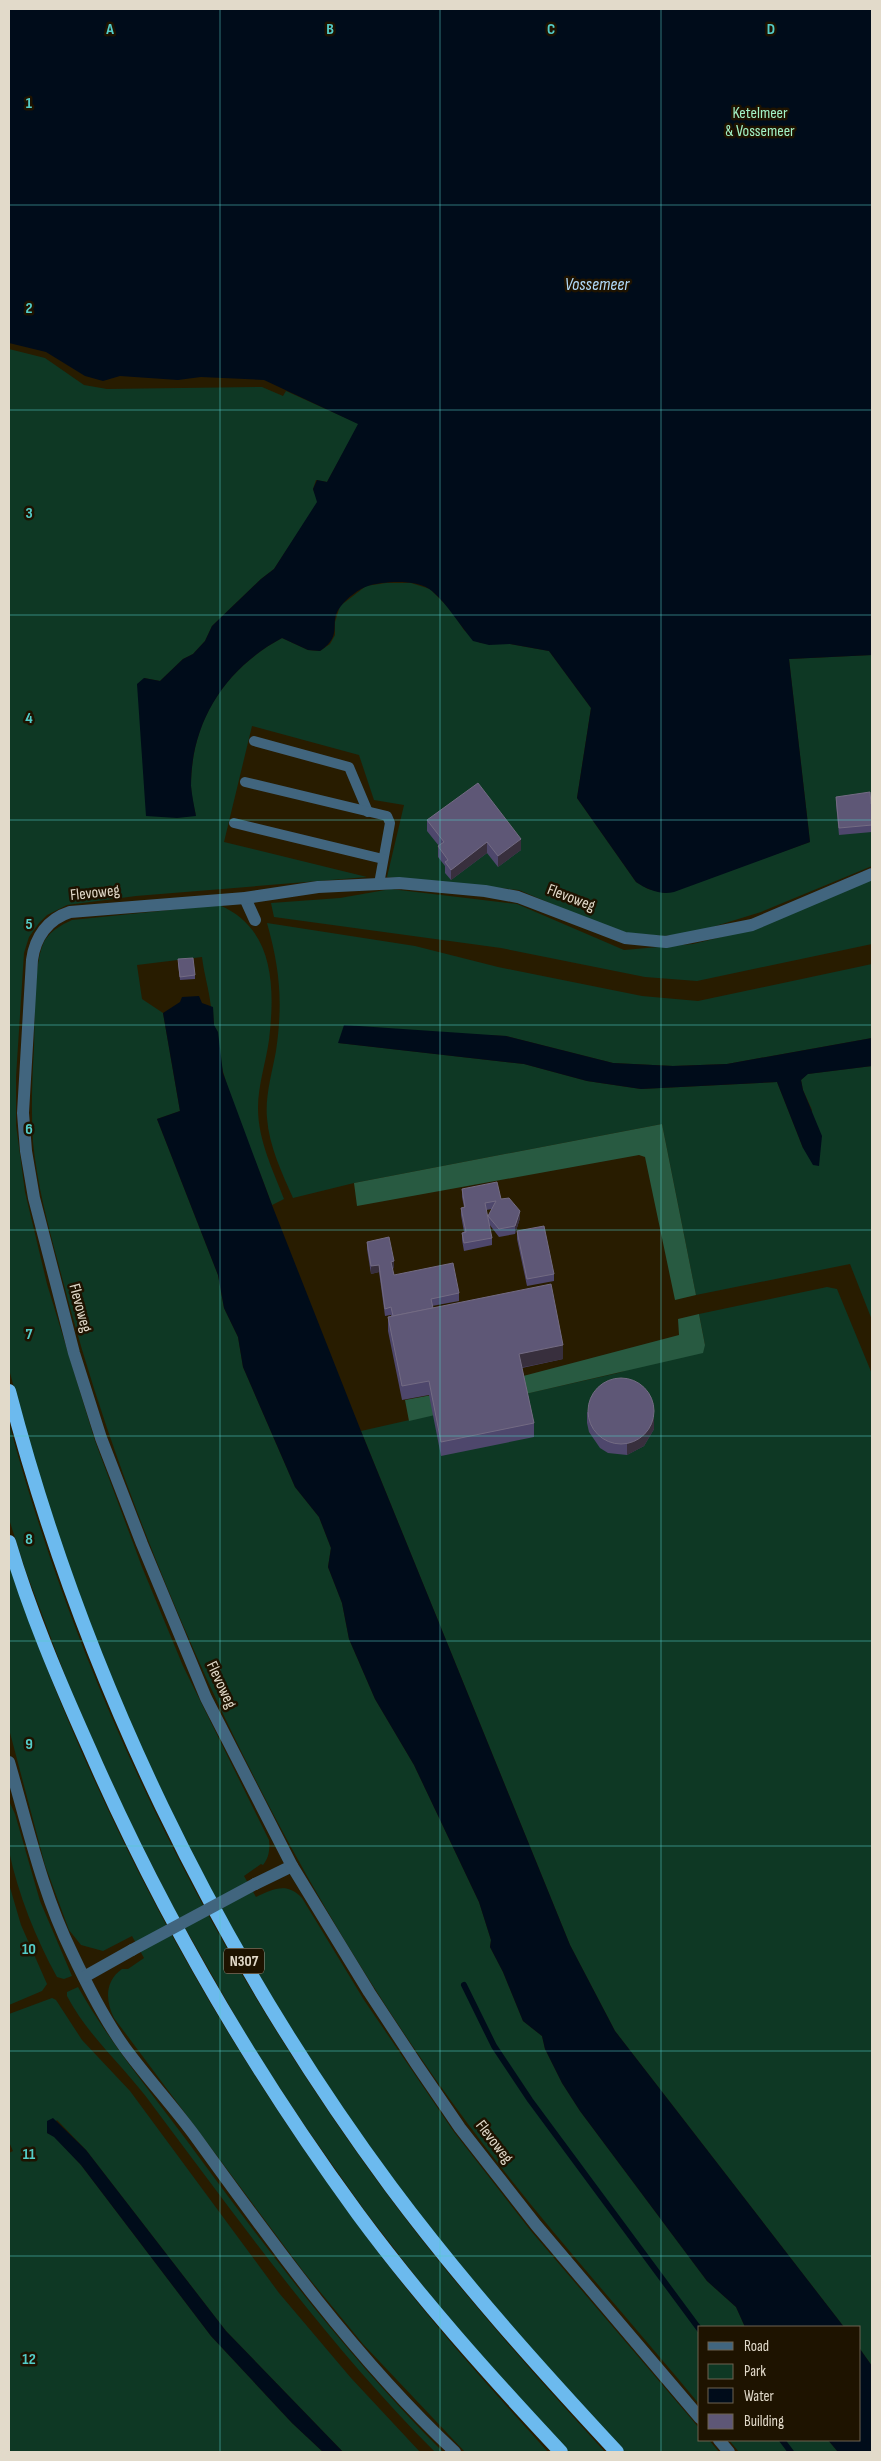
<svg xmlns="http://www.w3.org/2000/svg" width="881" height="2461" font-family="'Sofia Sans Condensed',sans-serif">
<rect width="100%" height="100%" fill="#281c00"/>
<g fill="#0e3824">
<path d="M9,349L45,358L84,385L107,389L262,387L283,396L286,391L359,424L327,482L316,480L313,489L318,502L274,569L261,579L212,626L205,641L193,654L183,659L160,681L144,678L196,816C194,806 191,796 191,786C191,720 226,668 282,638L308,650L320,651L330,644L335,635V622L340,606L366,586L386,583H411L430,589L451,610L464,630L480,643L510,644L549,651L591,708L577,798L636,882L648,889L665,893L810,842L789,659L872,655V866L761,912L693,933L664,936L618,932L519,890L387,877L404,805L374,800L359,755L252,726L224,842L367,877L136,896L67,905L47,915L39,923L29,937L24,953L16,1077V1125L25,1192L47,1284L95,1441L142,1567L183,1666L269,1840C270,1849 269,1858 263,1865L261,1864L244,1876L256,1897C273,1889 287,1882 302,1898L364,2000L454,2132L531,2231L700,2429V2440H709L719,2452H624C544,2365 466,2276 395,2182C216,1939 84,1661 9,1369Z"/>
<path d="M872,878V944L697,981L645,977L501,948L274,917L271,903L340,898L391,889L517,904L624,950L693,944L750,930Z"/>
<path d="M219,905C275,928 275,989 269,1040C266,1062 258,1085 258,1108C258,1140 273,1170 284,1199L272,1205C250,1143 214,1073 213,1008L211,1007C209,989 204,974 202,957L137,965L142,999L163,1013L180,1111L157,1119L218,1275L224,1308L238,1337L243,1367L295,1487L319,1517L331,1548L328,1567L342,1603L349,1639L375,1699L414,1765L479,1902L491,1940L490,1947L503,1972L523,2021L542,2036L545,2049L562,2083L580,2111L707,2281L736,2307L745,2327H700V2405C622,2311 541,2222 468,2124C312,1914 192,1676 107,1428C89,1375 73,1321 59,1266C48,1225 37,1184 33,1142C31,1111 32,1080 34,1049C35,1023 33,961 45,940C52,930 61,925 72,920Z"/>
<path d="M267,923L415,946L498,967L642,996L698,1001L872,964V1038L727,1064L673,1066L613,1063L506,1036L457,1034L339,1043L524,1064L587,1081L641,1089L777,1082L803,1148L812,1110L803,1090L801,1080L807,1074L872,1066V1320L850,1264L696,1295L662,1124L354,1183L293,1198C282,1173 269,1146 267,1118C265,1096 272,1073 276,1051C283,1003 280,969 267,923Z"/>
<path d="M827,1287L837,1289L872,1374V2366L860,2349V2327H844L615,2031L570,1945L361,1431L618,1373L705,1345L699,1314Z"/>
<path d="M9,1423C79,1683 200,1930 355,2150C430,2257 517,2356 605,2452H568L451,2322L365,2211L305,2126L254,2049L171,1903L126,1814L94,1743L69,1686L25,1569L9,1519Z"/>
<path d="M9,1564C93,1815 223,2050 384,2260C435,2327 492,2390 548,2452H465L363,2344L303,2271L114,2018C105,2000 105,1981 122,1969H128L144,1958L132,1936L103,1951L81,1945L69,1930L45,1865L9,1729Z"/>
<path d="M9,1801L15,1814L40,1901L72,1976L64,1979L57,1977C36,1939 18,1894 9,1851C6,1836 9,1817 9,1801Z"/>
<path d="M9,1884L21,1925L47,1984L42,1991L9,2005Z"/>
<path d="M78,1987C112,2047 156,2098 196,2153C274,2259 350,2359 443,2452H435C329,2346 243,2226 153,2106C126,2068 89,2038 67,1996V1992Z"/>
<path d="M52,1998L56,2000L82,2040L130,2091L279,2293L351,2378L420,2452H343L226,2331L86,2150L57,2120L47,2133L54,2136L81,2165L211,2336L292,2423L323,2452H9V2153L13,2151L9,2142V2014Z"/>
<path d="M729,2440H828L838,2452H739Z"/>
</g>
<g fill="#285a41">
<path d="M662,1124L696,1295L675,1300L645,1157L639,1155L357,1206L354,1183Z"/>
<path d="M699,1314L705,1345L703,1353L409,1421L405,1400L497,1383L679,1335L678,1319Z"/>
</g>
<g fill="#000c1a">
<path d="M9,9H872V655L789,659L810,842L674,892C660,895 648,890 636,882L577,798L591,708L549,651L510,644L489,645L473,641C459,624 448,605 432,591C418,579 385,581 368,586C360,588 346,599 341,606C327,623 345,634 320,651L308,650L282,638C226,668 191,721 191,786C192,796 194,806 196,816L177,818L146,816L137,684L144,678L160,681L183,659L193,654L205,641L212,626L261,579L274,569L317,502L313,489L317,480L327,482L358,424L264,380L201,377L178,380L120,376L103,381L85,376L46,352L9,343Z"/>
<path d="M199,996L202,1003L213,1007L214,1025L218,1032L223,1073L272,1205L361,1431L570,1945L615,2031L844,2327H745L736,2307L707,2281L580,2111L562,2083L545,2049L542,2036L523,2021L503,1972L490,1947L491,1940L479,1902L414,1765L375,1699L349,1639L342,1603L328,1567L331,1548L319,1517L295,1487L243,1367L238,1337L224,1308L218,1275L157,1119L180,1111L163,1013L180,1002L182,997Z"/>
<path d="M344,1025L506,1036L613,1063L673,1066L727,1064L872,1038V1066L808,1074L801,1080L803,1090L822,1136L819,1166L813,1165L803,1148L777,1082L641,1089L587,1081L524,1064L338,1043Z"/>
<path d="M53,2118L86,2150L226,2331L343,2452H323L292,2423L211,2336L81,2165L54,2137L47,2133V2121Z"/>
<path d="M860,2349L872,2366V2452H838L828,2440H860Z"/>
</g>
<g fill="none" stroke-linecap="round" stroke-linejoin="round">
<g stroke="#000c1a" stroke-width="6">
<path d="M464,1985L494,2046L530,2100L700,2330"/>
<path d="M782,2440L791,2452"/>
</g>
<g stroke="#41657e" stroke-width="10">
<path d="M254,741L349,767L368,812"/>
<path d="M245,782L387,816L390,823L379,884"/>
<path d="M234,823L383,859"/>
</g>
<g stroke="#41657e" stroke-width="12">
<path d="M245,898L255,920"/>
<path d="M9,1762C28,1827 42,1892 72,1953C87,1985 104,2019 125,2048C147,2078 173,2106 195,2136C275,2247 355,2358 455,2452"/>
<path d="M255,1884L292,1866"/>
<path d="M84,1977L132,1950"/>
<path d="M700,2418L536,2225L460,2128L417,2065L369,1992L292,1866L206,1698L142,1544L101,1438L74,1353L34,1198L26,1151L23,1113L32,960C35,937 48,919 70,912L245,898L318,887L399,883L485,891L518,897L625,938L666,942L752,925L872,874"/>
<path d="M719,2440L729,2452"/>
</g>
<g stroke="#6cbaee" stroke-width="14">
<path d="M9,1391C84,1677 215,1949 391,2187C461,2281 538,2367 617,2452"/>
<path d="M9,1542C30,1613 59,1681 89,1748C161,1913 252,2069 358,2214C420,2298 490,2376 561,2452"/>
</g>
<path stroke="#41657e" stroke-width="12" d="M132,1950L255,1884"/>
</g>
<g fill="#4e476c" fill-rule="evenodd">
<path d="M836,797L872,804V832L839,835L836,804Z"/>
<path d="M427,820L521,850L498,867L487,853L451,880L445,873V866L438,857V846H439L427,831Z"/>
<path d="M178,963L195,975V979L180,980Z"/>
<path d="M462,1189L501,1199L520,1218L515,1234L499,1237L489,1224L492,1238V1245L464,1251L462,1240V1233L464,1232L461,1215V1208L464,1207L462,1197ZM492,1209L488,1216V1221L486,1210Z"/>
<path d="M517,1231L554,1274V1281L527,1286L517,1239Z"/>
<path d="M367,1242L394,1268L392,1269L394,1275L459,1293V1301L432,1306L433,1308L563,1359L522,1368L534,1423V1437L441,1456L429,1395L402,1400L388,1331V1317L391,1316V1315L385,1316L379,1272L371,1274L367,1249Z"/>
<path d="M587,1412L654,1429L644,1446L627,1455L608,1453L600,1448L589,1432L587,1423Z"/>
</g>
<g fill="#382f3d">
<path d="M521,839V850L498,867V856Z"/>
<path d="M487,842V853L451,880V870Z"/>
<path d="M520,1211V1218L515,1234V1226Z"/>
<path d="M394,1261V1268L391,1269V1262Z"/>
<path d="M379,1265V1272L371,1274V1266Z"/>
<path d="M563,1345V1359L519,1368V1354Z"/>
<path d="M654,1418V1429L644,1446L627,1455V1444Z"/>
</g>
<g fill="#5e5776" stroke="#736b83">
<path d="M478,783L521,839L498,856L487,842L451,870L445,862L448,860L438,846L444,842L427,820Z"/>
<path d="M870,792L871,804H872V825L839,828L836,797Z"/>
<path d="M193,958L195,975L180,977L178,959Z"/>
<path d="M497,1182L501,1199L509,1198L520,1211L515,1226L499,1229L488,1216L496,1201L485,1203L492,1238L464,1243L462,1233L466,1232L461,1208L465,1207L462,1189Z"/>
<path d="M544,1226L554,1274L527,1279L517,1231Z"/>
<path d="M389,1237L394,1261L391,1262L394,1275L453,1263L459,1293L431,1299L433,1308L393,1316L391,1307L385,1309L379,1265L371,1266L367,1242Z"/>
<path d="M551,1284L563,1345L519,1354L534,1423L441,1442L429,1381L402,1386L388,1317Z"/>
<circle cx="621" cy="1411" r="33"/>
</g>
<path fill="none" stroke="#54cdc8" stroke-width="1" stroke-opacity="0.55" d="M220,9V2452M440,9V2452M661,9V2452M9,205H872M9,410H872M9,615H872M9,820H872M9,1025H872M9,1230H872M9,1436H872M9,1641H872M9,1846H872M9,2051H872M9,2256H872"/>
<g text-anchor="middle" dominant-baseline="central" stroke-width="5" stroke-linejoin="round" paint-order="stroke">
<rect fill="#1e1300" stroke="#a79e8d" stroke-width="1" x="224" y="1948.5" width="40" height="25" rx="4"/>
<g font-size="15" font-weight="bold" fill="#e2daca">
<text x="244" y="1961">N307</text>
</g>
<g font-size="16" fill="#a2f1c5" stroke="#1e1300">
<text x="760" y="113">Ketelmeer<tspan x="760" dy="18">&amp; Vossemeer</tspan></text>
</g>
<g font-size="16" fill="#e2daca" stroke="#1e1300">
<text transform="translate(95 893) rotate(-6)">Flevoweg</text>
<text transform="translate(571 898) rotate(21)">Flevoweg</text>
<text transform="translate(80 1308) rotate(75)">Flevoweg</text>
<text transform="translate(221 1685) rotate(65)">Flevoweg</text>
<text transform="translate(494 2142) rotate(52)">Flevoweg</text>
</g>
<g font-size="18" font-style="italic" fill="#b0d9f7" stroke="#1e1300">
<text x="597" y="284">Vossemeer</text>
</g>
</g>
<g font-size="16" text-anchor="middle" font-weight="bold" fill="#54cdc8" stroke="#1e1300" stroke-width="5" stroke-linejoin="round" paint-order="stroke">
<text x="110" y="34">A</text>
<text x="330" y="34">B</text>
<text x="551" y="34">C</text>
<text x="771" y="34">D</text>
<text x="29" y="108">1</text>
<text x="29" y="313">2</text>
<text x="29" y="518">3</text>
<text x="29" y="723">4</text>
<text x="29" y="929">5</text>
<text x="29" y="1134">6</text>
<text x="29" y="1339">7</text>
<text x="29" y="1544">8</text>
<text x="29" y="1749">9</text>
<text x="29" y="1954">10</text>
<text x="29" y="2159">11</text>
<text x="29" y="2364">12</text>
</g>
<rect width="881" height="2461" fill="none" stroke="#e2daca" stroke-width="20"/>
<rect x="698" y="2326" width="162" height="115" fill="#1e1300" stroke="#6c6351"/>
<rect x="708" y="2342" width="25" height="8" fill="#41657e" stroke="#6c6351"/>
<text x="744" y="2351" font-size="15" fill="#e2daca">Road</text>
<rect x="708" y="2364" width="25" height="15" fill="#0e3824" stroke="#6c6351"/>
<text x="744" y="2376" font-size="15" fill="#e2daca">Park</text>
<rect x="708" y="2388" width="25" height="15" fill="#000c1a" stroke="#6c6351"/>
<text x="744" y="2401" font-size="15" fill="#e2daca">Water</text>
<rect x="708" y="2414" width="25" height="15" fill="#5e5776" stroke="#6c6351"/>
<text x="744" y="2426" font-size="15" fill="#e2daca">Building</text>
</svg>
